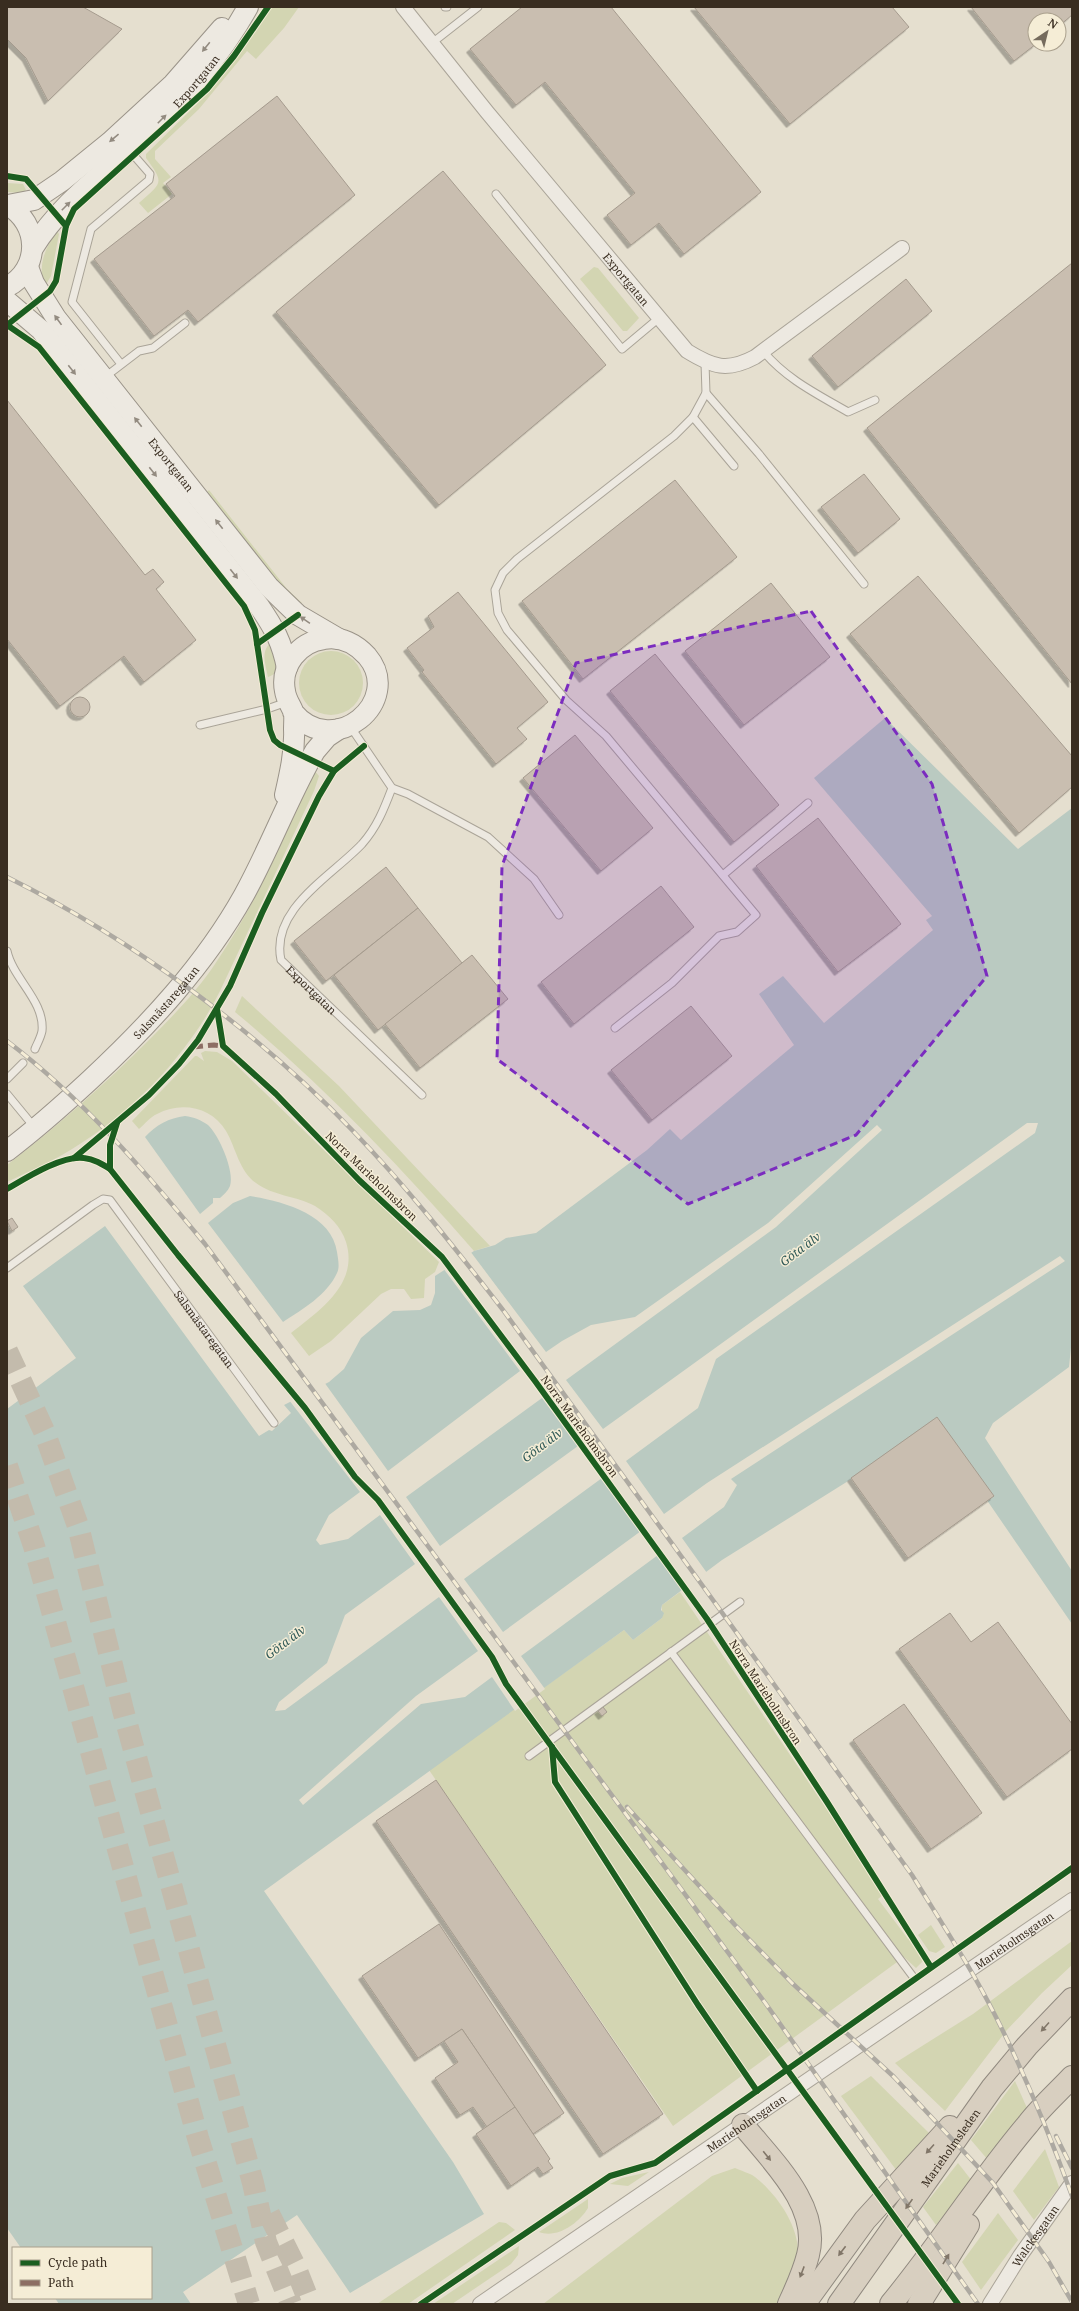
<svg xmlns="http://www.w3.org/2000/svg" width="1079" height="2311" font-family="'Noto Serif',serif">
<defs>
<filter id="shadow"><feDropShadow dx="-3.5" dy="3.5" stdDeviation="0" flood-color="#0004"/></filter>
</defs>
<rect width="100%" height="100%" fill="#e5dfcf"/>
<g fill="#d3d5b2">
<path d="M271,7H299L284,28L256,59L247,51L199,109L155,151V159L171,177L163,183L172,194L148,213L139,203C162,182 165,184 146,158V154L202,99L244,48Z"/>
<path d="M7,183L23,184L26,190L22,193L7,192Z"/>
<path d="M57,231L59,234L51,276L45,286C37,266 45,248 57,231Z"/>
<path d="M594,267L598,268L639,318L627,331H623L580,279Z"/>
<path d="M209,490L287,589L302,603L300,605L292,601L205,494Z"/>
<path d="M273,640C275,651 284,673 268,677C265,661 260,651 273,640Z"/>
<circle cx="331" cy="683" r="32"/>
<path d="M314,770L319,776L314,791L220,991C186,1059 127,1118 62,1155C44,1165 25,1173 7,1182V1165C58,1126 105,1084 150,1039C174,1015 198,990 217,961C259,899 284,837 314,770Z"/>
<path d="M242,996L339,1086L490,1246L474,1251C400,1166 322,1084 235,1012Z"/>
<path d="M205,1051L217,1052L232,1061L436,1259L439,1262L435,1272L425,1279L424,1298L411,1299L404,1289H391L381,1294L331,1341L309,1356L291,1333C320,1310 359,1284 346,1242C341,1226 329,1215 315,1206C297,1196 273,1196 256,1183C239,1171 236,1148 226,1131C212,1107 181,1101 157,1114C150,1117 145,1124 139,1129L132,1121L195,1056H197L204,1061L201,1053Z"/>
<path d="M680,1592L884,1894L878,1899L908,1939L911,1938L923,1961L916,1968L904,1957L673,2126L429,1770L624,1630L633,1640L662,1618V1605Z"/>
<path d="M931,1925L945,1947L936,1953L929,1951L918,1935Z"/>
<path d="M1072,1941V1965L1042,1993L1006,2031L945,2111L895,2063L973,2014Z"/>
<path d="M871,2076L929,2133L897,2171L841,2096Z"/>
<path d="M1015,2081L1027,2108L988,2160L971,2140Z"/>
<path d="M1045,2149L1059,2187L1034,2220L1013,2191Z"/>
<path d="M958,2163L972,2181L936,2225L923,2207Z"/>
<path d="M735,2168C741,2171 750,2173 755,2177C777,2194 800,2227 798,2256C797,2272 788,2289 784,2304H543L712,2176Z"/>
<path d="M649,2172L628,2186L610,2184L622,2178Z"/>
<path d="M588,2199V2208C579,2223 557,2239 539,2232Z"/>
<path d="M998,2213L1018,2240L981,2290L962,2262Z"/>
<path d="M499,2222L506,2223L515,2230L408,2304H377Z"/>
<path d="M519,2246L518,2255L511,2264L452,2304H433Z"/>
</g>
<g fill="#bacac1">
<path d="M885,718L1018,849L1072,808V1338L1069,1367L993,1423L985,1438L1072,1571V1624L936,1426L722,1560L662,1605L661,1610L664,1613L662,1618L633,1640L624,1630L264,1891L453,2162L484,2214L350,2293L297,2215L183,2292L191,2304H59L55,2298H151V2248H21L7,2228V1409L76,1358L23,1286L105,1226L259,1436L269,1430L272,1431L291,1413L284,1405L329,1382L344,1369L361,1338L393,1311L420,1310L431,1305L435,1293V1276L474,1251L495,1245L506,1238L536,1233L647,1150L670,1129L681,1140L794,1045L759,994L783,976L824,1023L933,930L926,920L932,916L814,778Z"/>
<path d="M185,1116C194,1117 201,1120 208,1125C219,1135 235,1172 230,1186C228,1191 224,1194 220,1198H213V1203L200,1214L145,1137C156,1125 169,1118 185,1116Z"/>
<path d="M250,1196C282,1201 332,1214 337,1252C338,1259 340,1267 337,1273C327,1295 303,1309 283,1322L208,1223L233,1203Z"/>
</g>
<path fill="#e5dfcf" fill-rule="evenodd" d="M1027,1123H1038L1035,1133L716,1359L698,1408L626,1461L664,1514L707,1483L1060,1256L1065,1261L731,1479L737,1485L724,1507L682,1538L707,1573L683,1591L658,1555L521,1656L545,1689L515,1711L492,1677L465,1697L421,1704L303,1805L299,1800L416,1696L478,1651L439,1597L285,1710L275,1711L279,1702L327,1663L345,1615L415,1564L380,1515L348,1539L320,1545L316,1540L329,1515L360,1492L289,1400L324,1382L388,1471L520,1371L443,1268L470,1251L546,1352L562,1341L591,1325L635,1317L768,1223L877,1125L882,1130L776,1227L566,1380L603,1429ZM542,1398L578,1446L440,1546L406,1497ZM602,1478L641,1531L503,1632L464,1579Z"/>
<g fill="#c9beb0" stroke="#a59b8e" filter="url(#shadow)">
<path d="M7,7H83L122,29L48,101L26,58L7,39Z"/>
<path d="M522,7H611L761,192L684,254L659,223L631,245L607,215L635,193L545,82L516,105L470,49Z"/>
<path d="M694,7H892L909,27L790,124Z"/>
<path d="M971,7H1072V15L1059,26V20H1035L1036,44L1014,61Z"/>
<path d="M277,96L355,195L198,322L188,310L154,336L94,259L175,196L166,184Z"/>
<path d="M443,171L606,365L439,505L276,312Z"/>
<path d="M1072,263V684L867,428Z"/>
<path d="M906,279L932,311L838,387L812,356Z"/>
<path d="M7,400L145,575L153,569L164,582L156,589L196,640L144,682L124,656L60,706L7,639Z"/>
<path d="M864,474L900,519L858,553L821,507Z"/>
<path d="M675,480L737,557L583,679L522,601Z"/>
<path d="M918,576L1072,756V787L1019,833L850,634Z"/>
<path d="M771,583L830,657L744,725L685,651Z"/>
<path d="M458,592L548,702L517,728L527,739L496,764L422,672L424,670L407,648L434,627L428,616Z"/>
<path d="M655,654L779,805L734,842L610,691Z"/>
<circle cx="80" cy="707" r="10"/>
<path d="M575,735L653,828L601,871L523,778Z"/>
<path d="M818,818L901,924L838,972L756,866Z"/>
<path d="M386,867L418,908L326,981L294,941Z"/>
<path d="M661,886L694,927L574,1024L541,982Z"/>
<path d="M418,908L462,963L378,1030L334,975Z"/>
<path d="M472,955L508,999L420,1068L385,1024Z"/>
<path d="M691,1006L732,1056L652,1120L611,1070Z"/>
<path d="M12,1218L18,1227L12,1231L7,1221Z"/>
<path d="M937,1417L994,1496L908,1558L851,1478Z"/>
<path d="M950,1613L971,1642L998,1622L1072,1724V1749L1007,1797L899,1649Z"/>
<path d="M904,1704L982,1813L931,1849L853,1740Z"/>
<path d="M603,1707L607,1712L602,1716L598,1711Z"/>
<path d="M436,1780L663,2114L603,2154L376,1821Z"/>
<path d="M439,1924L564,2113L533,2134L462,2029L418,2058L362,1976Z"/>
<path d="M462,2029L515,2107L487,2127L473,2107L460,2115L435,2078L458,2062L444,2041Z"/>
<path d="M515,2107L550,2159L548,2161L553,2168L543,2174L538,2167L511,2186L476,2134Z"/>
</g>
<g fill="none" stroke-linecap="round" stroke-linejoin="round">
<g stroke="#c3bbac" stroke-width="22" stroke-dasharray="22 11" stroke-linecap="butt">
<path d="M7,1351L44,1431L78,1526L123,1710L253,2183L266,2242L291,2304"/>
<path d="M7,1466L34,1546L198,2138L249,2304"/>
<path d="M269,2214L295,2266L310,2304"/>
</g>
<defs>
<g id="lane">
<path d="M445,7H447"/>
<path d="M432,43L478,7"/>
<path d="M496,194L622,349L659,318"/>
<path d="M763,351C786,379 817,394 848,412L875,400"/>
<path d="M121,364L72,302L91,229L149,180L150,174L130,151"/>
<path d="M105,377L139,351L153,348L185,323"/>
<path d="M706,393L759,454L864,584"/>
<path d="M693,417L734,466"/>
<path d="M200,725L267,709L287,702"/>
<path d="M350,726L392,788L408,794L488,837L534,879L559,915"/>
<path id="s1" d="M392,788C384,809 377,827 362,844C332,876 270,909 281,960L422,1095"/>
<path d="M723,875L808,803"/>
<path d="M7,951C13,979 45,1001 42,1031C41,1037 37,1044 35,1049"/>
<path d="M615,1028L672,983L719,936L737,932L756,915L606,736L566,700L507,630L498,613L495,590L503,573L517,559L674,436L693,417L706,393L705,363"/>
<path d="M7,1079L23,1063"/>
<path d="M7,1094L35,1128"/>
<path id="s2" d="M7,1268L93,1205L103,1199L110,1200L274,1423"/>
<path d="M671,1652L914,1978"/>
<path d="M529,1756L740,1602"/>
</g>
<g id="street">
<path id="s3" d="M403,7L487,112L687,351C713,367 727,372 755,357L902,248"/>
<path id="s4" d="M480,2304L1072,1900"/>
<path id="s5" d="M990,2304L1020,2256L1072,2183"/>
</g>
<g id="secondary">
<path d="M7,205C40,223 41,269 7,287"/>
<path d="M8,205L34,200L62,181L110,142L173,84L222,28"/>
<path id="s6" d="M33,248C58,207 95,180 130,149C176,107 218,61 248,7"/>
<path id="s7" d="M28,267L34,283L56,318L269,587L298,615L339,639"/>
<path d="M7,301L41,330L259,606C274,628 282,642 287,668"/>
<path d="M285,795C290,773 295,751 294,729C294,723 295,715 293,711C290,704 286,699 285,691C280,666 299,642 324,639C341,636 356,644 367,656C405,701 333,761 293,712"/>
<path id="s8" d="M7,1151C36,1129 63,1105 90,1080C148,1026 205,965 244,895C270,848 288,798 315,751L327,737L339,729"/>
</g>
<g id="highway">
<path d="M743,2125C771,2160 821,2206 808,2255C804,2271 796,2289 789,2304"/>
<path d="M804,2304L865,2220L950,2127"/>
<path id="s9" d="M839,2304L992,2088L1027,2046L1072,1999"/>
<path d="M891,2304C939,2246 979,2182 1028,2124C1041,2107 1057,2093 1072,2077"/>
<path d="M919,2304L968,2225"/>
</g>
</defs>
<use href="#lane" stroke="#aaa498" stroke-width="9"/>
<use href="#street" stroke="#aaa498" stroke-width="16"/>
<use href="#secondary" stroke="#9a9388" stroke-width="22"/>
<use href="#highway" stroke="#90897f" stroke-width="24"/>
<use href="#lane" stroke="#ede9e1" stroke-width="7"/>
<use href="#street" stroke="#ede9e1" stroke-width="14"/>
<use href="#secondary" stroke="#ede9e1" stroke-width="20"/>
<use href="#highway" stroke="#d8cfc0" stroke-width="22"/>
<defs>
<g id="rail">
<path d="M7,877C130,938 257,1031 353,1131C407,1187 455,1248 503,1310L912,1875C941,1922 972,1969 997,2019C1026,2077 1050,2135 1072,2196"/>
<path d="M7,1041C82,1098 145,1171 205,1244L766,2004L978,2304"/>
<path d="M627,1807L735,1925L792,1983L894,2077L993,2183L1049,2262L1072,2302"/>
<path d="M1056,2136L1072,2168"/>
</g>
</defs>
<use href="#rail" stroke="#ada9a1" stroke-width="4.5"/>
<use href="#rail" stroke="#f5edd6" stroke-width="3" stroke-dasharray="9" stroke-linecap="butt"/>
<path stroke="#8d6e63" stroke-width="5" stroke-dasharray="10 5" stroke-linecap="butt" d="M193,1047L214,1045L223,1046"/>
<defs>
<g id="cycleway">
<path d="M7,176L26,179L66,226L56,281L50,291L7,325"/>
<path d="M66,226L74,209L207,89L234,56L268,7"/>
<path d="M7,325L39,347L244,606L255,630L270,730L274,740L280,745L334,771"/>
<path d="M257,644L298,615"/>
<path d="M217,1009L223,1046L276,1094L359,1180L442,1257L535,1381L707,1619L827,1802L931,1967"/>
<path d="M117,1123L110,1145V1169L178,1255L305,1408L355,1477L378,1500L492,1657L506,1684L958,2304"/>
<path d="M74,1158L149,1095L179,1064L198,1040L230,986L262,913L319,796L334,771L364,746"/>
<path d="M7,1189C26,1178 62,1155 84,1158C94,1159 102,1164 110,1169"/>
<path d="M552,1747L555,1782L698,2005L757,2091"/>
<path d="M421,2304L610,2176L655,2163L1072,1868"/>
</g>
</defs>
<use href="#cycleway" stroke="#f5edd6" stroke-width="8"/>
<use href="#cycleway" stroke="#1b5e20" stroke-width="6"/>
</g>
<defs><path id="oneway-solid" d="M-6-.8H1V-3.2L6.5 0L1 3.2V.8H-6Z"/></defs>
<g fill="#938b80">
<use href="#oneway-solid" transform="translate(206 47) rotate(129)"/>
<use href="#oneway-solid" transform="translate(162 119) rotate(-45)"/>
<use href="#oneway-solid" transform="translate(114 138) rotate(140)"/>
<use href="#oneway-solid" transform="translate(66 206) rotate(-45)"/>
<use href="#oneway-solid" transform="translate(58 320) rotate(-126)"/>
<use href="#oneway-solid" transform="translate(72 370) rotate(52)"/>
<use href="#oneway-solid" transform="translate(138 422) rotate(-128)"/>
<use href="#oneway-solid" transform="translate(153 472) rotate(52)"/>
<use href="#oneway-solid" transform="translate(219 524) rotate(-128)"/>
<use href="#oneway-solid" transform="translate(234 574) rotate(52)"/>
<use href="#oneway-solid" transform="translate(305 620) rotate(-146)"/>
</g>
<g fill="#817668">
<use href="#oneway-solid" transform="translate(1045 2027) rotate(132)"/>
<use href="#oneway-solid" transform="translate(930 2149) rotate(132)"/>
<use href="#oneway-solid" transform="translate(767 2156) rotate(51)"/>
<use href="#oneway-solid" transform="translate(909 2204) rotate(125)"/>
<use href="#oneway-solid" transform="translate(842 2251) rotate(127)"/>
<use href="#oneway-solid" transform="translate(946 2259) rotate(-59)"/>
<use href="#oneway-solid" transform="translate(802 2272) rotate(111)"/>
</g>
<path fill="#7b2cbf" fill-opacity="0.2" stroke="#7b2cbf" stroke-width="3" stroke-dasharray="8 5" stroke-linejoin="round" d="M811,611L932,784L987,976L856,1135L688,1204L497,1059L502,866L576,663Z"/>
<g text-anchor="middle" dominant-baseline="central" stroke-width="3" stroke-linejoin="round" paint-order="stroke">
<g font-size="11" fill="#392d20" stroke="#f5edd6">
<text stroke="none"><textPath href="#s6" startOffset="234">Exportgatan</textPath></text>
<text stroke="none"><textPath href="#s3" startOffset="352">Exportgatan</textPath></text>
<text stroke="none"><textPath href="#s7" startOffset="245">Exportgatan</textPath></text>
<text stroke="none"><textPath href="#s1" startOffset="255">Exportgatan</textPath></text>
<text stroke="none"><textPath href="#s8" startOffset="218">Salsmästaregatan</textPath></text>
<text transform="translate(372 1176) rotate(44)">Norra Marieholmsbron</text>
<text stroke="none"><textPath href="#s2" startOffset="285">Salsmästaregatan</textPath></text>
<text transform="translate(580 1426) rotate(54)">Norra Marieholmsbron</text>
<text transform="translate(766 1692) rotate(57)">Norra Marieholmsbron</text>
<text stroke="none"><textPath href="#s4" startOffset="646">Marieholmsgatan</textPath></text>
<text stroke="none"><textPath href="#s4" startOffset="322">Marieholmsgatan</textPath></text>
<text stroke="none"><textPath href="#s9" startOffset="192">Marieholmsleden</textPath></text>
<text stroke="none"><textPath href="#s5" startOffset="82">Walckesgatan</textPath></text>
</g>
<g font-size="12" font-style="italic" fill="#2f5957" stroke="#f5edd6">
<text transform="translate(800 1249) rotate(-37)">Göta älv</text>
<text transform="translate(542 1445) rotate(-37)">Göta älv</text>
<text transform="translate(285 1642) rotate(-37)">Göta älv</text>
</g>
</g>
<rect width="1079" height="2311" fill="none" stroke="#392d20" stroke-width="16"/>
<rect x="12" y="2247" width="140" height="52" fill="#f5edd6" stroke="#aaa08d"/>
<rect x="20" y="2260" width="20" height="6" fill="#1b5e20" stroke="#aaa08d"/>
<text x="48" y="2267" font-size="12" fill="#392d20">Cycle path</text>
<rect x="20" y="2280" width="20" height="6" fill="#8d6e63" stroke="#aaa08d"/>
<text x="48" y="2287" font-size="12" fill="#392d20">Path</text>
<g transform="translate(1047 32) rotate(35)"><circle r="19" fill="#f5edd6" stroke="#aaa08d"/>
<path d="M0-3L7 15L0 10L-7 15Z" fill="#756b5d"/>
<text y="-6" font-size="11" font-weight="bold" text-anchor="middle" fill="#392d20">N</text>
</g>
</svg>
